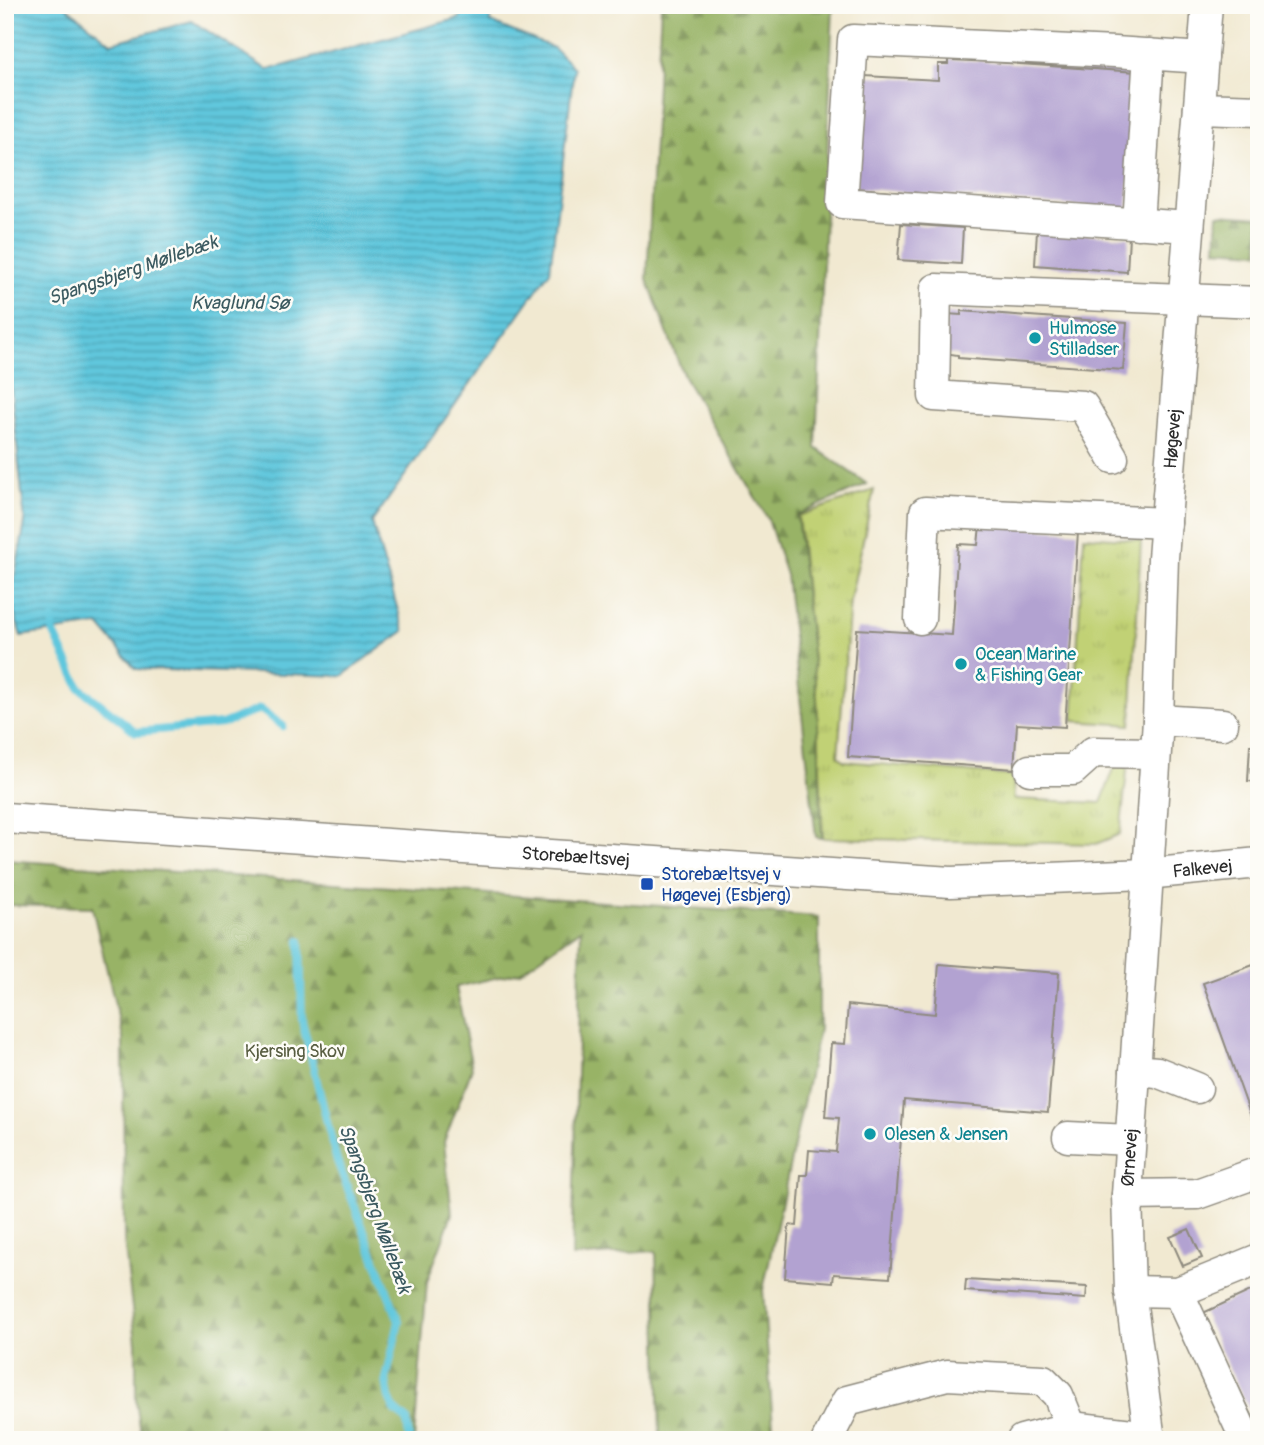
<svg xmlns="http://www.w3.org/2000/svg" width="1264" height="1445" font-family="Pangolin,sans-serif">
<defs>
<pattern id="grass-tufts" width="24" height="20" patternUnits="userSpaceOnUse" patternTransform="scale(1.75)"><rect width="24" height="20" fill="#c1d174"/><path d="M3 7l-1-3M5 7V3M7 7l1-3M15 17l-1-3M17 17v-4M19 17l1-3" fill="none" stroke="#a6b465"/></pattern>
<pattern id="forest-firs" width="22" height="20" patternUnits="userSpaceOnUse" patternTransform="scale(1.75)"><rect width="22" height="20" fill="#98b366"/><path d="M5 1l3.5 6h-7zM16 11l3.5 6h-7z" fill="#7c9254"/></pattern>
<pattern id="water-rules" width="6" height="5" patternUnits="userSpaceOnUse" patternTransform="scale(1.75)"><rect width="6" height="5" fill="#60c7dd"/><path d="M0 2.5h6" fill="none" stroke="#4fa2b3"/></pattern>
</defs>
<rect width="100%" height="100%" fill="#fdfcf7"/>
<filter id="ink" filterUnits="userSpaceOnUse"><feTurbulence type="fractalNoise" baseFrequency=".0143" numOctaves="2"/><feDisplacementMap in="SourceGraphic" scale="14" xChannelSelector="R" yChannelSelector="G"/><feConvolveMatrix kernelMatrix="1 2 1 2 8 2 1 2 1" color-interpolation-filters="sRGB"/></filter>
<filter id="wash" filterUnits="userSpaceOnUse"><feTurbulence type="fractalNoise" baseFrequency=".00686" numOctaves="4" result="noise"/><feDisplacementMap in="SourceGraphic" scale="28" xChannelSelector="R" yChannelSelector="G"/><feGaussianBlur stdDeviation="1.57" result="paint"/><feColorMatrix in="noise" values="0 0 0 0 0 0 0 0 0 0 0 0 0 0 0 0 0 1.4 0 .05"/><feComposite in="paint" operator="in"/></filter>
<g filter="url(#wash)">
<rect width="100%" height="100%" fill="#f1e9d1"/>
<g fill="url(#grass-tufts)" stroke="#767e50" stroke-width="2">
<path d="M874,490L850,600L838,756L844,761L1013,776L1014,799L1101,803L1117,761L1128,762L1120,834L1096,844L823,838L817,699L798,516Z"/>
<path d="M1084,536L1141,540L1131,725L1073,721Z"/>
</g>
<g fill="url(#forest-firs)" stroke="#626f48" stroke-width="2">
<path d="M661,5H833L816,448L867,484L797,515L817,699L822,838L816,837L786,575L768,519L684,377L647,279Z"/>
<path d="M1218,214L1259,217V252L1216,249Z"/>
<path d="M5,860L819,917V1029L763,1290L774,1440H660L656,1251L572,1257L581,929L520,972L456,987L472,1068L444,1142L452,1214L427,1282L414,1440H142L136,1401V1343L124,1239L123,1038L92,907L5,905Z"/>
</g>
<path fill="url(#water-rules)" stroke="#467984" stroke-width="2" d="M5,5H64L111,43L192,21L268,70L460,18L462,5H491L490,22L554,48L574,68L550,271L372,522L404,631L342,676L136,669L99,625L21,636L10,600L25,523L8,359L5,352Z"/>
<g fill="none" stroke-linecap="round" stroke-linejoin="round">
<g stroke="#60c7dd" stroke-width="8">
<path d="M53,620V631L80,688L136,732L222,724L260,709L283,726"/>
<path d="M300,941L302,1021L336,1158L399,1321L386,1380L389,1398L395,1411L407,1420L409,1440"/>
</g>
</g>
<g id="blocks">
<g fill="#b2a2d1">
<path d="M948,59L1137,72L1127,210L856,188L865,76L938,80V64H948Z"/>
<path d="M901,224L963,228L961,264L898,260Z"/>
<path d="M1037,231L1129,237L1127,272L1035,265Z"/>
<path d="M961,311L1127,323L1123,370L958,358V355L944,353L947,314L961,315Z"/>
<path d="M980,525L1078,532L1065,727L1017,724L1014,769L848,757L857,629L952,635L958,544L978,545Z"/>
<path d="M1250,745H1259V782L1248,781Z"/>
<path d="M1259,963V1136H1258L1203,983Z"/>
<path d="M939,964L1059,973L1048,1112L904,1100L890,1278L834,1274L833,1282L785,1278L789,1225L797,1226L801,1175H807L809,1150L836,1152L839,1118L825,1117L831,1043L845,1044L848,1005L935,1014Z"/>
<path d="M1189,1229L1202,1258L1183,1266L1170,1237Z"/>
<path d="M966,1280L1087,1287L1086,1299L965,1291Z"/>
<path d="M1259,1287V1430L1203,1313Z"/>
</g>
</g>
</g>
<g filter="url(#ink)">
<use href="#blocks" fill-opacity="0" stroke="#8e8a7e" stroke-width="2"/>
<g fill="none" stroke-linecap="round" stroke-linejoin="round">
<defs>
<g id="minor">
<path d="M1199,108L1259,110"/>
<path d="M1138,224L1149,54"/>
<path d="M1189,227L842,203L853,40L1115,52L1203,58"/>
<path d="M1113,458L1083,406L934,396L936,289L1259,302"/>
<path d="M920,619L925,512L1166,523"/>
<path d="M1158,720L1223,724"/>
<path d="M1030,770H1073L1093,752L1155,753"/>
<path id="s1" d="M5,818L951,882L1146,874L1259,863"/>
<path d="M1135,1070L1157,1072L1197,1088"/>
<path d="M1068,1137L1130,1140"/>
<path d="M1127,1195L1197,1194L1259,1172"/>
<path d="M1130,1291L1178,1292L1259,1259"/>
<path d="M1178,1292L1246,1440"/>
<path d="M827,1440L847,1401L947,1375L1043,1380L1058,1395L1071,1427"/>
<path d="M1022,1440L1071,1427L1150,1436"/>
<path id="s2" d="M1150,1440L1130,1291L1127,1195L1158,720L1163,558L1207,5"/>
</g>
</defs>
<use href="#minor" stroke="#8e8a7e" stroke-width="33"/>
<use href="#minor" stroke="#fff" stroke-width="30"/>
</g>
</g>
<g fill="#0f9aa8" stroke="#fdfcf7" stroke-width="2.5">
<circle cx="1035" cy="338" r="7"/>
<circle cx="961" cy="664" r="7"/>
<circle cx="870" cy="1134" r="7"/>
</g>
<rect fill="#1a4fb4" stroke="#fdfcf7" stroke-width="2.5" x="640" y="877" width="14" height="14" rx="3.5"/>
<g text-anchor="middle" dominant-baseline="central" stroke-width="5" stroke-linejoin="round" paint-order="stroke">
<g font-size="18" fill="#0d838f" stroke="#fdfcf7" text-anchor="start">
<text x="1049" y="328">Hulmose<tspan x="1049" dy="21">Stilladser</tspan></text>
<text x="975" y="654">Ocean Marine<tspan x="975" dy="21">&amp; Fishing Gear</tspan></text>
<text x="884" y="1134">Olesen &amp; Jensen</text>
</g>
<g font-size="18" fill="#2b2b2b" stroke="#fdfcf7">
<text stroke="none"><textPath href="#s2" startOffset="1004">Høgevej</textPath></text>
<text stroke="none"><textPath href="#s1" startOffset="572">Storebæltsvej</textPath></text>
<text stroke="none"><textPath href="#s1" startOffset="1200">Falkevej</textPath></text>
<text stroke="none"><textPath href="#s2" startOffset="284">Ørnevej</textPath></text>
</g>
<g font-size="18" fill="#164399" stroke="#fdfcf7" text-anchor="start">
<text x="661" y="874">Storebæltsvej v<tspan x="661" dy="21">Høgevej (Esbjerg)</tspan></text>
</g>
<g font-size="18" fill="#585d41" stroke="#fdfcf7">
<text x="295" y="1051">Kjersing Skov</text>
</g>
<g font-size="19" font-style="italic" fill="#3b5a60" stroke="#fdfcf7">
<text transform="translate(133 270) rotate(-19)">Spangsbjerg Møllebæk</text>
<text x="240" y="303">Kvaglund Sø</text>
<text transform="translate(375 1209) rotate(70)">Spangsbjerg Møllebæk</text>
</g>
</g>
<rect width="1264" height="1445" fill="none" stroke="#fdfcf7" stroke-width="28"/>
</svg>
